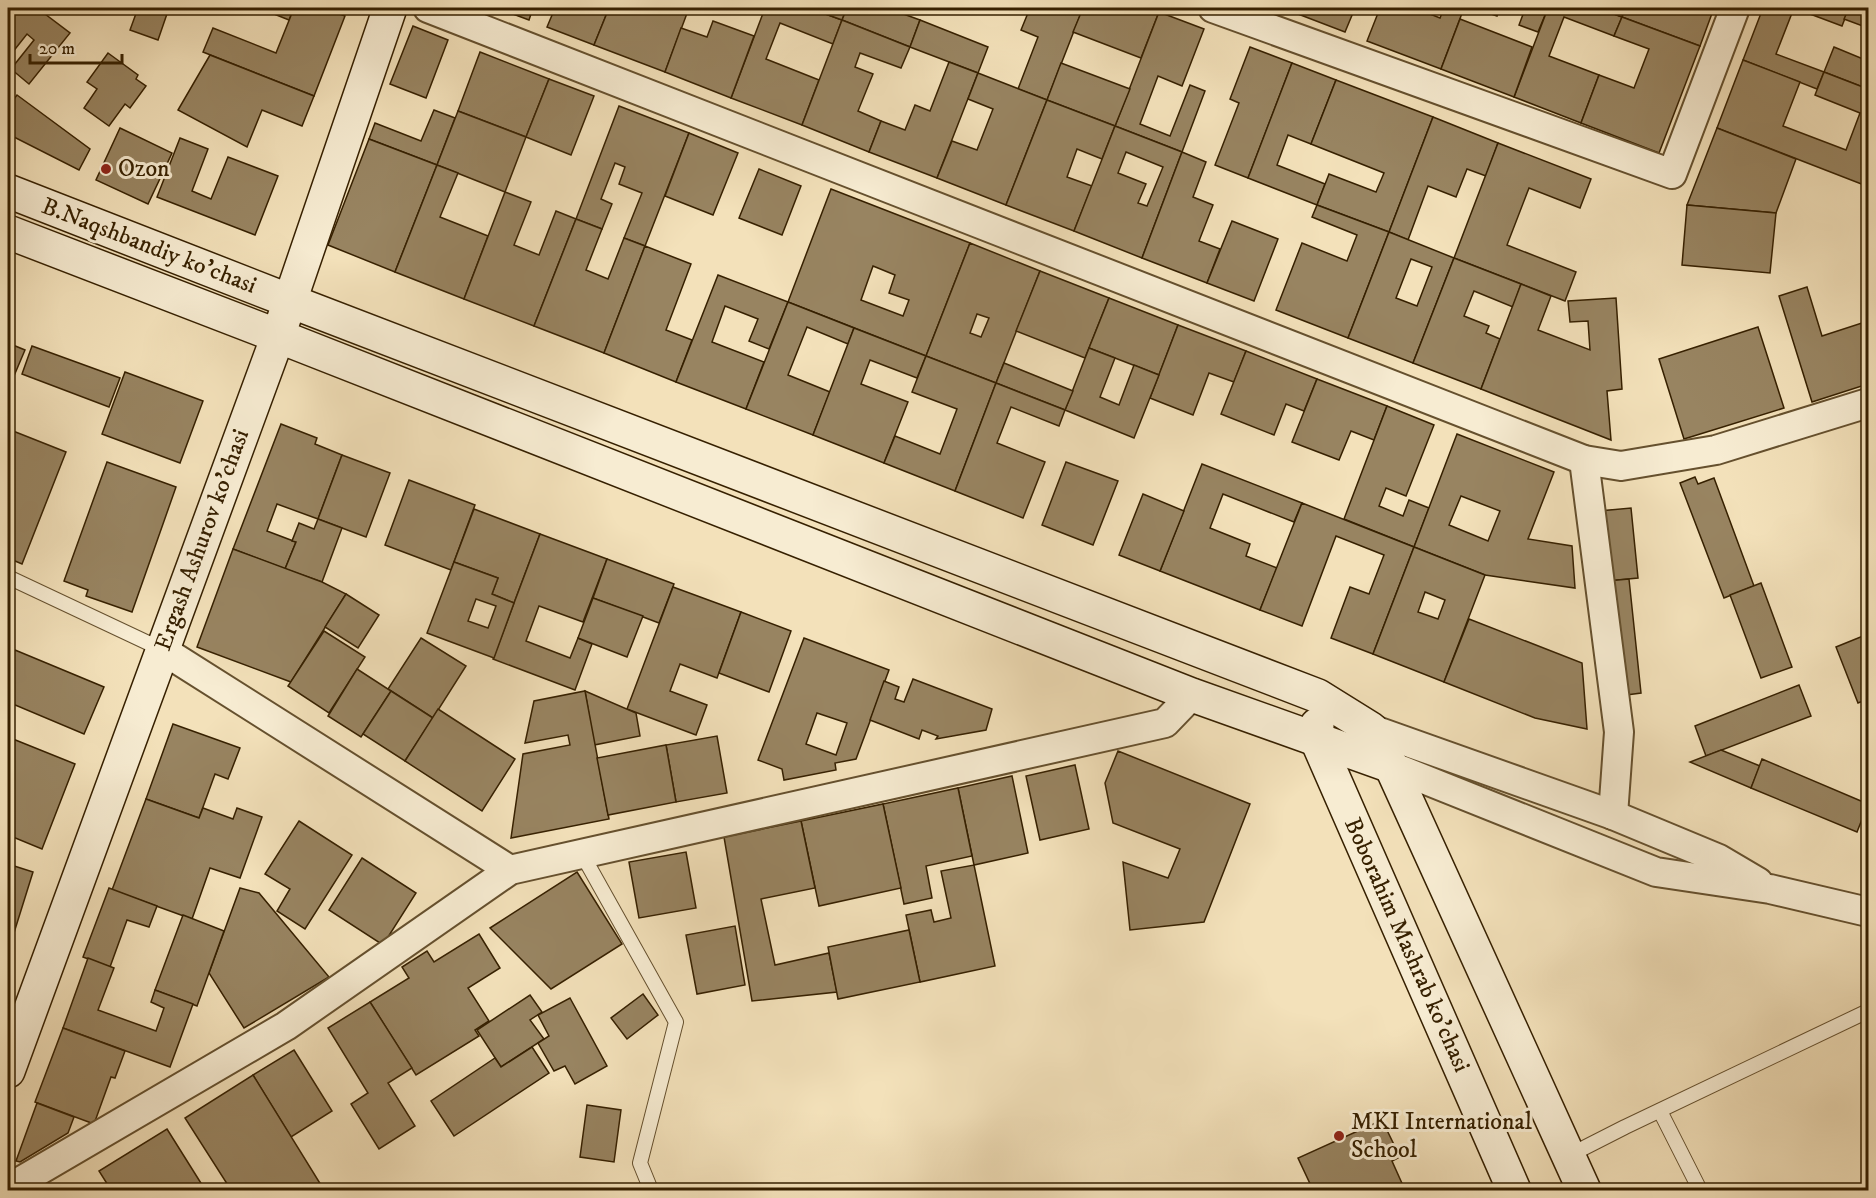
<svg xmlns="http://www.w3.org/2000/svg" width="1876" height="1198" font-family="'IM FELL DW Pica',serif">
<rect width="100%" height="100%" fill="#f3e1ba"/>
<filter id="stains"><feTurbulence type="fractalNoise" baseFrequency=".00333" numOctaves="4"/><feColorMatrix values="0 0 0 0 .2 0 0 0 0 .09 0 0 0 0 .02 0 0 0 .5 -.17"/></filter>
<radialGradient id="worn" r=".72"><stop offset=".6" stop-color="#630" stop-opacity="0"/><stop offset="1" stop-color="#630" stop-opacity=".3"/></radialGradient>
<g fill="#988461" stroke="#362000" stroke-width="1.5" fill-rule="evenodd">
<path d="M16,8H37L70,33L29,84L11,69L34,40L27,34L8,58V18Z"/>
<path d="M138,8H169L158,40L130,30Z"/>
<path d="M259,8H294L289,20Z"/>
<path d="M294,8H323L345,16L314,96L203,52L213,28L276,53Z"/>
<path d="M497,8H533L529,20Z"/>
<path d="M555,8H609L594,45L547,27Z"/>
<path d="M609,8H689L665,72L594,45Z"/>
<path d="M765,8H809L842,20L833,44L780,23L766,59L819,80L802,125L731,98Z"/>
<path d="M809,8H847L842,20Z"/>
<path d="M847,8H887L920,20L910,47L842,20Z"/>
<path d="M1030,8H1083L1047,100L1018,89L1038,37L1021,30Z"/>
<path d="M1083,8H1149L1159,12L1141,58L1073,32Z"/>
<path d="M1300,8H1355L1345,32L1298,14Z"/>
<path d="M1380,8H1415L1440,18L1444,8H1464L1441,69L1367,41Z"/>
<path d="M1474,8H1500L1497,16Z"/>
<path d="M1523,8H1548L1538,32L1519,25L1525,9Z"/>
<path d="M1548,8H1598L1622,17L1614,36L1564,17L1549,56L1599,75L1581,123L1514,97Z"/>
<path d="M1598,8H1625L1622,17Z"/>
<path d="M1625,8H1714L1700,46L1622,17Z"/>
<path d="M1763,8H1849L1842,26L1794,8L1776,54L1824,72L1817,89L1743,60Z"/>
<path d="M1849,8H1868V28L1844,19Z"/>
<path d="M1159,12L1204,29L1182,86L1158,76L1140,124L1170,136L1190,85L1205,91L1182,152L1115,126Z"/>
<path d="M1622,17L1700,46L1659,153L1581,123L1599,75L1634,88L1649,49L1614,36Z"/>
<path d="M1460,19L1532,47L1514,97L1441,69Z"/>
<path d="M842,20L910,47L901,68L860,53L855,67L873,74L858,111L881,121L869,152L802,125Z"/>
<path d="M920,20L988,47L978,73L910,47Z"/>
<path d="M713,21L754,36L731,98L665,72L681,28L707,37Z"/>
<path d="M413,26L448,40L426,98L390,84Z"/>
<path d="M1250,47L1292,63L1248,178L1215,165L1239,103L1230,99Z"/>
<path d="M1834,47L1868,61V89L1824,72Z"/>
<path d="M480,52L549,79L526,137L458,111Z"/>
<path d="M108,53L138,75L136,79L146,86L130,108L125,104L109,126L84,108L97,89L87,82Z"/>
<path d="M210,55L314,96L302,126L262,110L247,147L178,110Z"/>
<path d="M1743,60L1800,82L1783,126L1846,150L1860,113L1815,95L1824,72L1868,89V173L1864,185L1717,128Z"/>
<path d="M949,62L978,73L937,178L869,152L881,121L905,130L915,105L930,111Z"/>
<path d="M1061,63L1130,89L1115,126L1047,100Z"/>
<path d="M1292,63L1336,80L1311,144L1288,135L1277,165L1325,184L1317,205L1248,178Z"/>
<path d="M978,73L1047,100L1006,205L937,178L952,141L977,150L993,109L968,99Z"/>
<path d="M549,79L594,96L571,155L526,137Z"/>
<path d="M1336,80L1433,117L1389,232L1317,205L1329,174L1376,192L1384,173L1311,144Z"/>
<path d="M17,95L90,149L79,170L8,134V107Z"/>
<path d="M1047,100L1115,126L1102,159L1077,149L1067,177L1092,186L1074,231L1006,205Z"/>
<path d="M619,106L689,133L645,246L624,238L642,193L619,184L625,167L615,163L601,199L612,204L602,229L576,219Z"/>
<path d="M434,110L455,118L437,165L369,139L375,123L421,141Z"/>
<path d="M458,111L526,137L505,192L437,165Z"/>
<path d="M1433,117L1498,143L1486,176L1467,169L1456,197L1428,186L1408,240L1389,232Z"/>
<path d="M1115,126L1182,152L1142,258L1074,231ZM1126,152L1163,167L1147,206L1138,203L1146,184L1118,173Z"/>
<path d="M120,128L172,153L148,204L96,180Z"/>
<path d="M1717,128L1796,159L1776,213L1687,205Z"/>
<path d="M689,133L738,153L713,215L665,196Z"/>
<path d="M180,138L208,149L192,191L211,199L228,157L278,176L255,235L157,197Z"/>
<path d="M369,139L437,165L395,272L328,245Z"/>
<path d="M1498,143L1591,179L1580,208L1529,188L1507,245L1576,272L1565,301L1454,258Z"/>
<path d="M1182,152L1206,162L1193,197L1213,205L1199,241L1220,249L1207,283L1142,258Z"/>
<path d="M437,165L458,173L440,217L488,236L464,299L395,272Z"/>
<path d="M759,169L801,186L782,235L739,218Z"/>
<path d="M831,189L970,243L926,356L788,302ZM873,266L895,275L889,293L909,300L903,316L861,300Z"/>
<path d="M505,192L531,202L514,245L539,255L556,211L576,219L534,326L464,299Z"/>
<path d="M1317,205L1389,232L1348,338L1276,310L1302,243L1347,261L1357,235L1312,217Z"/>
<path d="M1687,205L1776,213L1770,273L1682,265Z"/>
<path d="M576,219L602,229L586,270L608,279L624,238L645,246L604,353L534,326Z"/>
<path d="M1232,221L1278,239L1254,301L1207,283Z"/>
<path d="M1389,232L1454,258L1413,363L1348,338ZM1411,259L1432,267L1417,306L1396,298Z"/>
<path d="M970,243L1040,271L996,383L926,356ZM977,314L989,318L981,337L970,333Z"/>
<path d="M645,246L691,264L666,330L692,340L676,382L604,353Z"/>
<path d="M1454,258L1521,284L1513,307L1474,291L1464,316L1489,326L1486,333L1500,339L1481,389L1413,363Z"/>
<path d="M1040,271L1109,298L1085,358L1016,331Z"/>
<path d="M718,275L788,302L769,349L749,341L758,319L725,306L712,342L764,362L746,409L676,382Z"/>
<path d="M1521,284L1551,296L1538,330L1590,350L1588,321L1570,322L1568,301L1616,298L1622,389L1607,391L1611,440L1481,389Z"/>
<path d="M1807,287L1822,336L1868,321V384L1812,402L1779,296Z"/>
<path d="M1109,298L1178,325L1159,375L1089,348Z"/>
<path d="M788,302L854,328L848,344L807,327L788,375L830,392L813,435L746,409Z"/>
<path d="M1178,325L1246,351L1234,382L1209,373L1193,415L1150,398Z"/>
<path d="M1758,327L1784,408L1684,439L1659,359Z"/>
<path d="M854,328L926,356L917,378L870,360L861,384L908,402L884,463L813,435Z"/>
<path d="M8,343L25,350L8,390Z"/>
<path d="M32,346L120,378L109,407L22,374Z"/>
<path d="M1089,348L1115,358L1100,397L1119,405L1134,365L1159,375L1134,438L1065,410Z"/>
<path d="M1246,351L1317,379L1304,411L1286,404L1274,435L1221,414Z"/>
<path d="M926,356L996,383L955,491L884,463L895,436L940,454L957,409L912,392Z"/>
<path d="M1004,363L1073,391L1065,410L996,383Z"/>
<path d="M125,372L203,401L180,463L102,434Z"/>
<path d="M1317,379L1387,406L1374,440L1351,431L1339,460L1292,442Z"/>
<path d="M996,383L1065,410L1059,426L1011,407L997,443L1045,462L1023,518L955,491Z"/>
<path d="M1387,406L1434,425L1406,496L1386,488L1379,506L1403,516L1409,500L1429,508L1414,547L1344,519Z"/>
<path d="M281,424L317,438L315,444L342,455L318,519L277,504L267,531L296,542L285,569L233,549Z"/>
<path d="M8,429L66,452L22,564L8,558Z"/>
<path d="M1457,434L1554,472L1528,539L1572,546L1575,588L1485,575L1414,547ZM1461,496L1500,511L1488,541L1449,525Z"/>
<path d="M342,455L390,473L366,537L318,519Z"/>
<path d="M107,462L176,487L132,612L86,596L88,590L64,581Z"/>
<path d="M1066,462L1118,481L1093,545L1042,525Z"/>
<path d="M1202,464L1302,503L1294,522L1223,494L1210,528L1250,544L1246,556L1277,568L1260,610L1160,571Z"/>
<path d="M1695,477L1698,484L1714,478L1754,586L1724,598L1680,483Z"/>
<path d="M409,480L475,505L451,570L385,545Z"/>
<path d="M1143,494L1184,511L1160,571L1119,555Z"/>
<path d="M1302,503L1414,547L1373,654L1331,638L1350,587L1369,594L1384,555L1336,536L1302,626L1260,610Z"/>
<path d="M1631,508L1638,578L1607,581L1599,511Z"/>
<path d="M474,509L540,534L514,603L492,594L498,578L454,562Z"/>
<path d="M318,519L342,528L322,582L285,569L296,542L292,541L299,523L314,529Z"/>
<path d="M540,534L607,559L583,622L539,606L526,641L570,658L578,638L592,644L575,690L493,659Z"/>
<path d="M1414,547L1485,575L1444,682L1373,654ZM1425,592L1445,600L1438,619L1418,612Z"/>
<path d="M233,549L322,582L346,594L291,682L197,647Z"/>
<path d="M607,559L674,584L659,623L593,598Z"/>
<path d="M454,562L498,578L492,594L514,603L494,658L427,633ZM476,599L496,606L488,628L468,621Z"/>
<path d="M1629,579L1641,693L1619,696L1607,581Z"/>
<path d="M1761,583L1792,667L1761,678L1730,595Z"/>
<path d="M673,587L741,612L717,678L680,664L670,691L707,705L696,735L627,709Z"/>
<path d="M346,594L379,615L358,648L325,627Z"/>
<path d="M593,598L643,616L627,657L578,638Z"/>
<path d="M741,612L791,631L769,692L719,673Z"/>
<path d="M1469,619L1582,663L1587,729L1535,718L1444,682Z"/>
<path d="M324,631L365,657L329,713L288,686Z"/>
<path d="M1863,636L1868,651V699L1858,703L1836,647Z"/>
<path d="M421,638L466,666L433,718L388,689Z"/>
<path d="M804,638L889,670L856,759L835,763L836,770L784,780L782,769L758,760ZM817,713L847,723L836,755L806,744Z"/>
<path d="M15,650L104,687L84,734L8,702V667Z"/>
<path d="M357,669L391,691L361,737L328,716Z"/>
<path d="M913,679L992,709L986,730L936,739L938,736L922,730L919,739L870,720L884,681L899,687L895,699L904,702Z"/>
<path d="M1799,685L1811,716L1706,756L1695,726Z"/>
<path d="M391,691L433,718L405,761L363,734Z"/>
<path d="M585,691L636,713L640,736L594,745Z"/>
<path d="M585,691L609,819L511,838L523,754L570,745L568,735L525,743L534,701Z"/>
<path d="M438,709L515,759L482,811L405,761Z"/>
<path d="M173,724L240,748L228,779L215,774L199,818L146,799Z"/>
<path d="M717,736L727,793L676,802L666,745Z"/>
<path d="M8,737L75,764L42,849L8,835Z"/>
<path d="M666,745L676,802L608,815L597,758Z"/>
<path d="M1721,750L1760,766L1751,788L1690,762Z"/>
<path d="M1118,751L1250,804L1204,922L1130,930L1123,862L1168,878L1180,849L1113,823L1105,783Z"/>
<path d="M1762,759L1868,804L1857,832L1751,788Z"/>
<path d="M1075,765L1089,829L1040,840L1026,776Z"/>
<path d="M1012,776L1028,853L974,865L958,788Z"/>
<path d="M958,788L972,856L926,866L932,898L904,904L883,804Z"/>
<path d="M146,799L199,818L203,808L233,819L237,808L262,817L240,878L210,868L192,919L112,890Z"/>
<path d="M883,804L901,888L819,906L801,821Z"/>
<path d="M299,821L352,855L305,929L277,911L290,889L265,874Z"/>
<path d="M801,821L815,888L761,899L775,965L829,953L837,992L752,1001L724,837Z"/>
<path d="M686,852L696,908L639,918L629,862Z"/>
<path d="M362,858L416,893L383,945L329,910Z"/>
<path d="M8,864L33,872L8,952Z"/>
<path d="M974,865L995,966L920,982L906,915L931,910L934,922L951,918L941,871Z"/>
<path d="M577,872L622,944L551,989L490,928Z"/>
<path d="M109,888L157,906L149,927L127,920L110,967L83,957Z"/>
<path d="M240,888L259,893L329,977L244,1028L209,973Z"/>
<path d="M183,915L224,931L197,1006L155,990Z"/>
<path d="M735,926L745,985L697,994L686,935Z"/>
<path d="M909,930L920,982L838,999L828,947Z"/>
<path d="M479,934L500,968L468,988L489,1021L475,1030L479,1036L416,1075L370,1002L409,978L402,967L427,951L434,962Z"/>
<path d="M88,958L114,968L98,1010L156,1031L164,1008L151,1002L155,990L193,1004L170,1067L63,1028Z"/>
<path d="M643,994L658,1015L627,1039L611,1018Z"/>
<path d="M530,995L542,1012L530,1020L544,1039L501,1067L477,1030Z"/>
<path d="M570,998L607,1066L575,1084L565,1066L554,1071L538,1043L549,1036L538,1015Z"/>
<path d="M370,1002L412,1068L388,1083L415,1126L379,1149L351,1104L368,1093L328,1028Z"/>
<path d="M63,1028L125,1051L115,1078L111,1077L94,1124L35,1102Z"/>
<path d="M532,1047L549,1073L454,1136L431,1101L495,1058L501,1067Z"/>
<path d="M294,1050L332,1111L291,1137L253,1075Z"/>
<path d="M253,1075L321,1185L312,1190H231L185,1118Z"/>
<path d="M37,1103L74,1117L68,1133L20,1162L16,1161Z"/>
<path d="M587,1105L621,1110L614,1162L580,1157Z"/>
<path d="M1382,1120L1400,1157L1392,1161L1405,1190H1313L1298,1158Z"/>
<path d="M167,1129L204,1188L199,1190H111L99,1171Z"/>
</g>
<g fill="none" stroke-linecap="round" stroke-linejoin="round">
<defs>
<g id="lane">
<path d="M8,577L161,649"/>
<path d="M582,854L676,1022L640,1163L651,1190"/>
<path d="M1660,1111L1700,1190"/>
<path d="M1568,1156L1625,1127L1868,1011"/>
</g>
<g id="street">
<path d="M428,8L1584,460L1621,466L1716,450L1868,403"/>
<path d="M1213,8L1672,174L1735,8"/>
<path d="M1584,460L1619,732L1613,815"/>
<path d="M161,649L510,870"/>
<path d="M1371,729L1613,815L1719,859L1758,882"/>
<path d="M1391,766L1656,872L1770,889L1868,912"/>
<path d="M8,1185L21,1181L286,1026L510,870L1165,723L1192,695"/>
</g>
<g id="secondary">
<path d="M8,191L290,301L1318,696L1371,729L1391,766L1584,1190"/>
<path d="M8,232L278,336L1192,695L1391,766"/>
<path d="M1317,725L1316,738L1514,1190"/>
<path d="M8,1071L278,336L390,8"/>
</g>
</defs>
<use href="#lane" stroke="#65502e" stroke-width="16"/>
<use href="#street" stroke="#65502e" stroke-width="32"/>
<use href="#secondary" stroke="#362000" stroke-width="36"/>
<use href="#lane" stroke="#f7ecd2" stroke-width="14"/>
<use href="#street" stroke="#f7ecd2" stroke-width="28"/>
<use href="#secondary" stroke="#f7ecd2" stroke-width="33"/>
</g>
<g fill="#8f2418" stroke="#f7ecd2" stroke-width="2">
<circle cx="106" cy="169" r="6"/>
<circle cx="1339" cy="1136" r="6"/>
</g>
<g text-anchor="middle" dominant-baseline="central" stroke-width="6" stroke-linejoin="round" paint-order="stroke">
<g font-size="24" fill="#362000" stroke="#f7ecd2" text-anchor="start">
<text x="118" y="169">Ozon</text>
<text x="1351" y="1122">MKI International<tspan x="1351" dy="28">School</tspan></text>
</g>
<g font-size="24" fill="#362000" stroke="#f7ecd2">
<text transform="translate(149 246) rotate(21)">B.Naqshbandiy ko'chasi</text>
<text transform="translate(202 540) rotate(-70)">Ergash Ashurov ko'chasi</text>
<text transform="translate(1407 945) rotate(66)">Boborahim Mashrab ko'chasi</text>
</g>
</g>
<rect width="1876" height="1198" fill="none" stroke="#f3e1ba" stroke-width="30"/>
<rect x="9" y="9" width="1858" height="1180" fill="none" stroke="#362000" stroke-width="3"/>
<rect x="15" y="15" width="1846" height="1168" fill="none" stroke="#362000" stroke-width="1.5"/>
<path d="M30 54v9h92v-9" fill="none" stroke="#362000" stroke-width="3"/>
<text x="39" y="54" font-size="18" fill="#362000" stroke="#f7ecd2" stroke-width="4.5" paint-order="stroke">20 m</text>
<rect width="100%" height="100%" filter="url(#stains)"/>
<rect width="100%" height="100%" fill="url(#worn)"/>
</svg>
